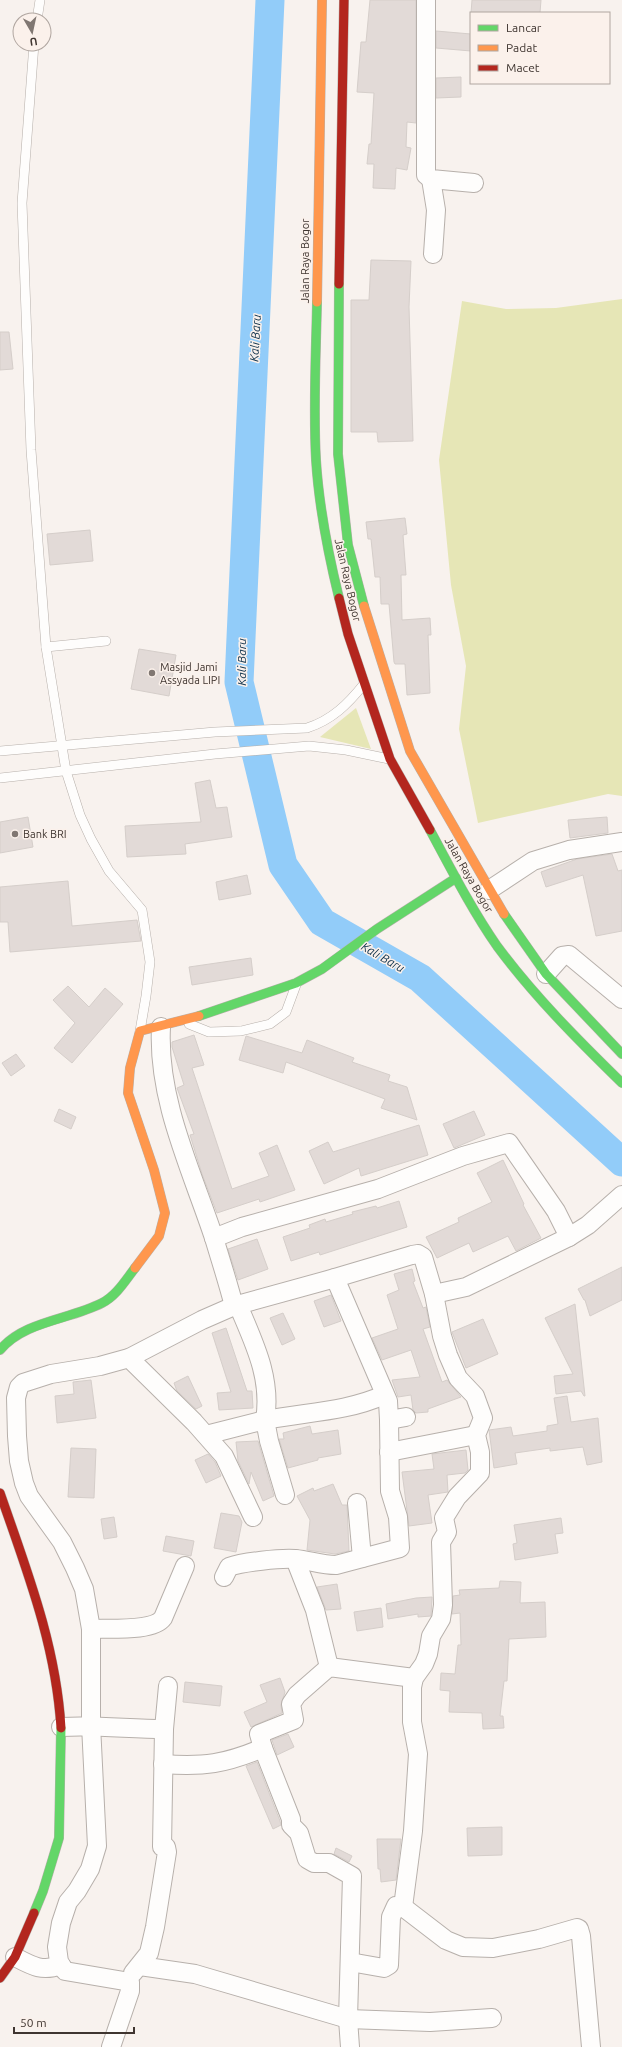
<svg xmlns="http://www.w3.org/2000/svg" width="622" height="2047" font-family="Ubuntu,sans-serif">
<rect width="100%" height="100%" fill="#f8f2ee"/>
<g fill="#e6e6b6">
<path d="M622,299V796L608,794L478,823L459,729L466,666L451,585L439,460L462,301L506,309L556,308Z"/>
<path d="M356,708L371,749L320,737Z"/>
</g>
<g fill="none" stroke-linecap="round" stroke-linejoin="round">
<path stroke="#92ccf9" stroke-width="29" d="M270,0L239,682L283,865L322,922L420,978L622,1162"/>
</g>
<g fill="#e2dad7" stroke="#d5ceca">
<path d="M370,0H416V123L407,122L406,147L411,148L407,170L396,168L395,189L373,188L374,164H367L369,144H371L374,93L357,92L361,42H366Z"/>
<path d="M472,0H541L540,13H471Z"/>
<path d="M436,31L471,34V51L436,48Z"/>
<path d="M461,77V97L436,98V78Z"/>
<path d="M371,260L411,261L409,307L413,441L378,442L377,432H351V300H369Z"/>
<path d="M0,332H9L13,369L0,370Z"/>
<path d="M405,518L407,534L403,535L406,575H401L402,620L430,618L431,635H428L430,693L407,695L405,664H395L394,662L389,604H381L380,577H375L371,539H368L366,522Z"/>
<path d="M90,530L93,561L50,565L47,534Z"/>
<path d="M139,649L176,655L169,696L131,689Z"/>
<path d="M210,780L216,808L227,807L232,837L185,844L186,854L127,857L125,826L201,822L195,783Z"/>
<path d="M28,817L33,847L0,853V822Z"/>
<path d="M607,817L608,833L570,838L568,820Z"/>
<path d="M612,854L618,871L622,870V931L596,936L583,875L546,887L541,872L577,859Z"/>
<path d="M247,875L251,894L219,900L216,882Z"/>
<path d="M68,881L72,926L137,920L141,941L10,952L8,922H0V887Z"/>
<path d="M251,958L253,975L192,985L189,967Z"/>
<path d="M68,986L89,1007L105,988L123,1004L72,1063L54,1048L75,1023L53,1000Z"/>
<path d="M194,1035L204,1065L192,1068L232,1189L269,1176L259,1153L277,1145L295,1190L260,1202L259,1199L217,1213L202,1174L190,1135L194,1134L177,1088L184,1085L172,1047V1042Z"/>
<path d="M246,1036L302,1053L307,1040L354,1058L352,1062L390,1075L388,1081L407,1087L417,1120L381,1108L385,1099L286,1062L283,1073L239,1060Z"/>
<path d="M16,1054L25,1066L11,1076L2,1063Z"/>
<path d="M59,1109L76,1117L71,1129L54,1121Z"/>
<path d="M474,1111L485,1135L454,1148L443,1124Z"/>
<path d="M419,1125L428,1155L361,1176L359,1168L324,1184L309,1151L328,1142L333,1152Z"/>
<path d="M503,1160L524,1204L523,1205L541,1238L516,1251L508,1236L473,1252L469,1243L437,1258L426,1237L459,1222L458,1218L492,1202L477,1173Z"/>
<path d="M399,1201L407,1227L320,1255L319,1252L291,1261L283,1237L310,1228L309,1225L325,1219L326,1222L353,1214L352,1212L376,1206L377,1208Z"/>
<path d="M257,1239L268,1269L238,1280L228,1249Z"/>
<path d="M622,1267V1300L590,1316L585,1300H584L578,1289Z"/>
<path d="M412,1269L415,1281L413,1282L423,1308L426,1307L430,1327L423,1329L442,1382L447,1380L461,1397L428,1409V1412L416,1413L413,1410L411,1395L398,1397L392,1380L420,1377L411,1350L382,1360L372,1338L398,1329L387,1295L399,1290L394,1274Z"/>
<path d="M331,1295L341,1321L324,1327L314,1301Z"/>
<path d="M575,1304L585,1396H584L581,1391L556,1394L554,1376L573,1374L545,1318Z"/>
<path d="M283,1313L295,1339L282,1345L270,1318Z"/>
<path d="M483,1319L498,1354L466,1368L452,1332Z"/>
<path d="M226,1328L247,1391H252L253,1408L219,1410L217,1393L231,1392L212,1333Z"/>
<path d="M188,1376L202,1406L196,1409L177,1391L174,1383Z"/>
<path d="M91,1380L96,1418L57,1423L55,1396L74,1394L73,1382Z"/>
<path d="M567,1396L571,1422L598,1418L602,1462L587,1465L583,1447L550,1451V1448L515,1453L517,1464L494,1468L489,1430L511,1427L513,1436L547,1431V1426L558,1424L554,1398Z"/>
<path d="M310,1426L312,1434L338,1430L341,1454L318,1458V1460L288,1468L279,1439H284L283,1433Z"/>
<path d="M258,1441L274,1496L263,1501L251,1472L249,1484L238,1461L236,1442Z"/>
<path d="M71,1448L96,1449L94,1498L68,1497Z"/>
<path d="M466,1450L468,1470L465,1473L447,1475L448,1492L428,1495L432,1523L409,1526L402,1472L434,1469L432,1454Z"/>
<path d="M208,1454L215,1462L221,1476L206,1483L195,1460Z"/>
<path d="M333,1484L342,1505H347L349,1551L335,1554L307,1550L310,1520L297,1496L313,1488L314,1491Z"/>
<path d="M221,1513L239,1516L242,1522L236,1552L214,1548Z"/>
<path d="M114,1517L117,1537L104,1539L101,1519Z"/>
<path d="M561,1518L563,1533L555,1534L558,1553L515,1560L513,1544L517,1543L514,1525Z"/>
<path d="M166,1536L194,1541L191,1556L163,1551Z"/>
<path d="M500,1581L521,1582L520,1603L545,1602L546,1637L509,1639L507,1681H504L500,1716H503L504,1728L483,1729L482,1713L449,1712L450,1691L440,1690L441,1673L455,1674L458,1645H461L460,1613L452,1614L453,1596L460,1595L459,1590L499,1588Z"/>
<path d="M337,1584L341,1609L326,1610L317,1587Z"/>
<path d="M432,1597L431,1616L418,1617V1614L388,1619L386,1604L416,1598Z"/>
<path d="M381,1608L383,1627L357,1631L354,1612Z"/>
<path d="M280,1678L285,1692L281,1705L282,1713L251,1727L244,1712L267,1702L260,1685Z"/>
<path d="M185,1682L222,1686L220,1706L183,1702Z"/>
<path d="M288,1734L294,1747L277,1755L272,1740Z"/>
<path d="M257,1762L280,1821L281,1825L273,1829L246,1766Z"/>
<path d="M502,1827V1855L468,1856L467,1828Z"/>
<path d="M377,1839H401L396,1880L381,1882L380,1869H378Z"/>
<path d="M336,1848L352,1856L349,1862L334,1854Z"/>
</g>
<g fill="none" stroke-linecap="round" stroke-linejoin="round">
<defs>
<g id="lane">
<path d="M37,20L40,0"/>
<path d="M34,44L22,203L31,450L46,647L66,771L80,815L91,839L109,871L142,910L150,962L146,996L140,1031"/>
<path d="M46,647L106,641"/>
<path d="M0,751L215,732L307,728C332,720 348,704 364,684"/>
<path d="M0,778L215,754L309,746L346,750L389,759"/>
<path d="M189,1024L209,1032L241,1031L270,1024L286,1012L296,985"/>
</g>
<g id="street">
<path d="M426,0V175L431,179L474,183"/>
<path d="M431,179L436,210L433,254"/>
<path d="M489,890L533,861L569,850L622,842"/>
<path d="M546,974L562,956L569,955L622,999"/>
<path d="M161,1027C157,1100 192,1171 214,1238C221,1261 228,1283 234,1306"/>
<path d="M214,1238L242,1227L378,1189L463,1156L509,1143L556,1211L569,1237"/>
<path d="M335,1278L388,1401L389,1420L406,1417"/>
<path d="M238,1305C254,1343 272,1378 265,1420C306,1412 346,1412 384,1395"/>
<path d="M129,1358L194,1422L224,1456L253,1517"/>
<path d="M206,1435L265,1420L269,1441L285,1495"/>
<path d="M389,1452L476,1435"/>
<path d="M357,1503L362,1558"/>
<path d="M295,1559L315,1610L329,1667"/>
<path d="M224,1577L229,1567C243,1562 280,1558 295,1559C309,1560 321,1565 336,1565L400,1548L398,1517L390,1491L389,1420"/>
<path d="M91,1629C109,1628 153,1632 163,1618L185,1566"/>
<path d="M61,1727C96,1725 130,1729 164,1729L168,1686"/>
<path d="M263,1748L291,1819V1825L299,1833L307,1859L314,1863H329L352,1876L348,2019L350,2047"/>
<path d="M163,1764C204,1767 225,1764 263,1748L259,1734L294,1720L291,1704L297,1695L329,1667L414,1678"/>
<path d="M403,1907L413,1831L418,1754L412,1722V1687L414,1678L424,1664L428,1654L431,1636L441,1619L443,1605L441,1542L447,1532L444,1518L457,1497L480,1473V1452L476,1435L483,1418L475,1396L458,1378L448,1355L442,1336L434,1294"/>
<path d="M15,1957C32,1966 42,1972 61,1965"/>
<path d="M350,1962L384,1968L389,1965L391,1917L396,1906L403,1907L446,1940L463,1947L493,1948L539,1939L577,1928L579,1929L581,1936L591,2047"/>
<path d="M140,1966L195,1974L348,2019L430,2022L492,2018"/>
<path d="M133,1973L149,1953L155,1927L167,1852L166,1847H162L164,1729"/>
<path d="M111,2047L130,1991V1982L65,1971L59,1962L57,1947L61,1923L68,1902L77,1891L90,1869L97,1846L91,1725V1629L84,1589L75,1568L62,1542L29,1496L24,1483L19,1461L17,1436L16,1398L19,1387L23,1383L51,1374L100,1366L129,1358L202,1320L234,1306L335,1278L412,1255L418,1254L423,1257L434,1294L466,1287L569,1237L588,1225L622,1195"/>
</g>
<g id="fast">
<path d="M339,284L338,454L348,545L364,606"/>
<path d="M317,302C316,354 313,408 316,460C319,507 328,553 339,598"/>
<path d="M430,830C451,869 472,910 497,946C534,996 578,1040 622,1083"/>
<path d="M504,914L546,974L622,1054"/>
<path d="M199,1016L296,983L322,969L377,929L456,878"/>
<path d="M0,1350C24,1321 69,1320 102,1303C116,1296 125,1281 135,1268"/>
<path d="M34,1913L43,1891L59,1838L61,1728"/>
</g>
<g id="slow">
<path d="M317,302L322,0"/>
<path d="M364,606L410,751L504,914"/>
<path d="M135,1268L159,1236L165,1213L154,1170L128,1093L130,1068L140,1031L199,1016"/>
</g>
<g id="jam">
<path d="M339,284L344,0"/>
<path d="M339,598L348,634L390,759L430,830"/>
<path d="M0,1493C27,1571 56,1645 61,1728"/>
<path d="M0,1978L15,1957L34,1913"/>
</g>
</defs>
<use href="#lane" stroke="#b7b0ab" stroke-width="10"/>
<use href="#street" stroke="#b7b0ab" stroke-width="20"/>
<use href="#fast" stroke="#b7b0ab" stroke-width="10"/>
<use href="#slow" stroke="#b7b0ab" stroke-width="10"/>
<use href="#jam" stroke="#b7b0ab" stroke-width="10"/>
<use href="#lane" stroke="#fefdfc" stroke-width="9"/>
<use href="#street" stroke="#fefdfc" stroke-width="18"/>
<use href="#fast" stroke="#63d668" stroke-width="9"/>
<use href="#slow" stroke="#ff974d" stroke-width="9"/>
<use href="#jam" stroke="#b3261e" stroke-width="9"/>
</g>
<g fill="#807772" stroke="#fbf1eb" stroke-width="1.5">
<circle cx="152" cy="673" r="4"/>
<circle cx="15" cy="834" r="4"/>
</g>
<g text-anchor="middle" dominant-baseline="central" stroke-width="3" stroke-linejoin="round" paint-order="stroke">
<g font-size="11" fill="#3f3530" stroke="#fbf1eb">
<text transform="translate(305 261) rotate(-90)">Jalan Raya Bogor</text>
<text transform="translate(348 580) rotate(77)">Jalan Raya Bogor</text>
<text transform="translate(469 875) rotate(60)">Jalan Raya Bogor</text>
</g>
<g font-size="11" fill="#3f3530" stroke="#fbf1eb" text-anchor="start">
<text x="160" y="667">Masjid Jami<tspan x="160" dy="13">Assyada LIPI</tspan></text>
<text x="23" y="834">Bank BRI</text>
</g>
<g font-size="12" font-style="italic" fill="#0b2f4a" stroke="#fbf1eb">
<text transform="translate(255 338) rotate(-87)">Kali Baru</text>
<text transform="translate(241 662) rotate(-90)">Kali Baru</text>
<text transform="translate(383 957) rotate(30)">Kali Baru</text>
</g>
</g>
<rect x="470" y="12" width="140" height="72" fill="#fbf1eb" stroke="#b0a6a0"/>
<rect x="478" y="25" width="20" height="6" fill="#63d668" stroke="#b0a6a0"/>
<text x="506" y="32" font-size="12" fill="#3f3530">Lancar</text>
<rect x="478" y="45" width="20" height="6" fill="#ff974d" stroke="#b0a6a0"/>
<text x="506" y="52" font-size="12" fill="#3f3530">Padat</text>
<rect x="478" y="65" width="20" height="6" fill="#b3261e" stroke="#b0a6a0"/>
<text x="506" y="72" font-size="12" fill="#3f3530">Macet</text>
<g transform="translate(32 32) rotate(171)"><circle r="19" fill="#fbf1eb" stroke="#b0a6a0"/>
<path d="M0-3L7 15L0 10L-7 15Z" fill="#807772"/>
<text y="-6" font-size="11" font-weight="bold" text-anchor="middle" fill="#3f3530">U</text>
</g>
<path d="M14 2027v6h120v-6" fill="none" stroke="#3f3530" stroke-width="2"/>
<text x="20" y="2027" font-size="12" fill="#3f3530" stroke="#fbf1eb" stroke-width="3" paint-order="stroke">50 m</text>
</svg>
